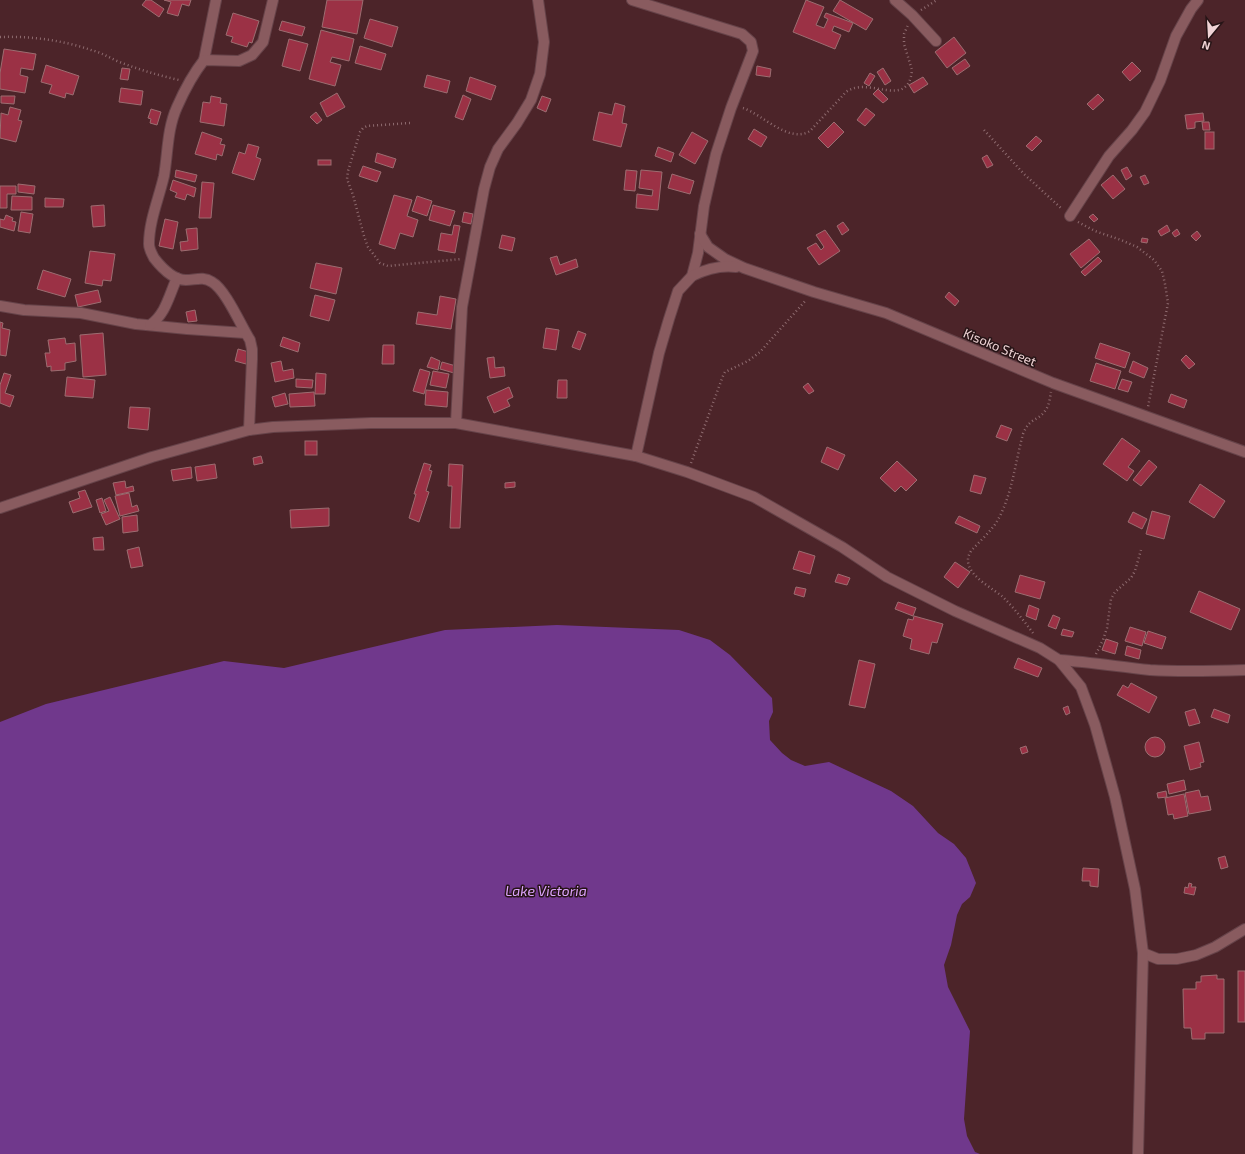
<svg xmlns="http://www.w3.org/2000/svg" width="1245" height="1154" font-family="'Exo 2',sans-serif">
<rect width="100%" height="100%" fill="#4c2429"/>
<path fill="#70388c" d="M557,625L679,630L710,640L730,655L772,698L773,712L769,721L770,740L782,753L791,760L805,766L829,762L891,791L913,806L938,833L954,844L966,858L976,883L970,897L962,904L957,915L951,945L944,965L948,987L970,1031L964,1119L967,1136L975,1152L980,1154H0V722L46,704L224,661L284,668L445,630Z"/>
<g fill="#9b3145" stroke="#9c6d71">
<path d="M146,0H151L164,9L159,17L142,5Z"/>
<path d="M164,0H191L189,6L182,4L178,16L167,13L171,2Z"/>
<path d="M327,0H363L357,34L322,27Z"/>
<path d="M806,0L824,7L816,25L824,28L828,19L824,17L826,13L853,23L849,32L834,26L832,31L841,35L835,49L793,32Z"/>
<path d="M840,0L873,19L866,30L833,11Z"/>
<path d="M233,13L259,21L252,43L249,42L247,47L231,42L233,37L226,35Z"/>
<path d="M370,19L398,27L392,47L364,38Z"/>
<path d="M282,21L305,27L302,36L279,30Z"/>
<path d="M321,30L354,39L349,61L332,57L330,62L341,65L335,86L309,79Z"/>
<path d="M954,37L966,53L947,68L935,52Z"/>
<path d="M289,39L308,44L300,71L282,66Z"/>
<path d="M360,46L386,54L381,70L355,63Z"/>
<path d="M4,49L36,54L33,70L21,68L20,75L28,77L25,93L0,89V73Z"/>
<path d="M965,59L970,66L957,75L952,68Z"/>
<path d="M1132,62L1141,71L1130,81L1122,72Z"/>
<path d="M46,65L79,76L73,95L66,93L65,98L49,93L52,85L41,82Z"/>
<path d="M757,66L771,69L770,77L756,75Z"/>
<path d="M122,68L130,69L128,80L120,79Z"/>
<path d="M883,68L891,81L885,85L877,72Z"/>
<path d="M870,73L875,76L869,86L864,83Z"/>
<path d="M427,75L450,81L447,93L424,87Z"/>
<path d="M470,77L496,86L491,100L466,91Z"/>
<path d="M923,77L928,84L914,93L909,85Z"/>
<path d="M121,88L143,91L141,105L119,102Z"/>
<path d="M878,89L888,99L883,103L873,94Z"/>
<path d="M337,93L345,107L327,117L320,103Z"/>
<path d="M1098,94L1104,100L1093,110L1087,104Z"/>
<path d="M463,95L471,99L463,120L455,117Z"/>
<path d="M1,96H15L14,104L1,103Z"/>
<path d="M211,96L221,98L220,103L227,104L224,126L200,122L203,102L210,103Z"/>
<path d="M542,96L551,99L546,112L537,108Z"/>
<path d="M615,103L625,106L622,123L627,124L621,147L593,140L599,112L612,115Z"/>
<path d="M10,107L21,110L18,120L22,121L16,142L0,138L1,113L8,115Z"/>
<path d="M866,108L875,115L865,126L857,120Z"/>
<path d="M151,109L161,112L157,125L150,123L151,119L148,118Z"/>
<path d="M316,112L322,120L317,124L310,117Z"/>
<path d="M1203,113L1204,121L1195,122V128L1187,129L1185,115Z"/>
<path d="M834,122L844,132L828,148L818,138Z"/>
<path d="M1202,122H1209L1210,130H1203Z"/>
<path d="M754,129L767,137L761,147L748,139Z"/>
<path d="M202,132L222,139L220,144L225,145L222,156L217,154L216,160L195,154Z"/>
<path d="M692,132L708,141L695,164L679,155Z"/>
<rect x="1205" y="132" width="9" height="17"/>
<path d="M1036,136L1042,141L1032,151L1026,146Z"/>
<path d="M248,144L259,147L256,157L261,159L254,180L232,173L239,152L245,154Z"/>
<path d="M658,147L674,153L671,162L655,156Z"/>
<path d="M377,153L396,159L393,168L375,162Z"/>
<path d="M987,155L993,165L987,168L982,158Z"/>
<rect x="318" y="160" width="13" height="5"/>
<path d="M363,166L381,172L377,182L359,176Z"/>
<path d="M1127,167L1132,176L1126,180L1121,170Z"/>
<path d="M176,170L197,175L195,182L175,177Z"/>
<path d="M626,170L637,171L635,191L624,190Z"/>
<path d="M641,170L662,172L658,210L636,208L637,194L652,196L653,190L639,188Z"/>
<path d="M672,174L694,181L690,194L668,188Z"/>
<path d="M1113,175L1125,189L1113,199L1101,185Z"/>
<path d="M1145,175L1149,183L1144,185L1140,177Z"/>
<path d="M173,180L196,188L194,197L187,194L185,200L175,197L177,193L170,190Z"/>
<path d="M202,182L214,183L211,218H199Z"/>
<path d="M18,184L35,186L34,194L18,192Z"/>
<path d="M0,186H16V194H7V208H0Z"/>
<path d="M394,195L412,200L407,216L418,220L413,237L400,233L395,249L379,244Z"/>
<path d="M12,196L32,197V210H11Z"/>
<path d="M417,196L432,201L427,216L412,211Z"/>
<path d="M45,198L64,199L63,207H45Z"/>
<path d="M104,205L105,226L93,227L91,206Z"/>
<path d="M433,205L455,211L450,226L429,220Z"/>
<path d="M21,212L33,214L30,233L18,231Z"/>
<path d="M464,212L473,214L471,224L462,222Z"/>
<path d="M1093,214L1098,219L1094,222L1089,217Z"/>
<path d="M6,215L13,218L12,221L16,222L14,231L0,227V219L4,220Z"/>
<path d="M165,219L178,222L173,249L159,246Z"/>
<path d="M843,222L849,230L842,235L837,226Z"/>
<path d="M454,225L460,226L455,253L438,250L441,233L452,235Z"/>
<path d="M1167,225L1170,231L1161,236L1158,231Z"/>
<path d="M197,228L198,249L181,251L180,242L188,241L186,229Z"/>
<path d="M1177,229L1180,234L1175,237L1172,233Z"/>
<path d="M825,230L840,251L819,265L807,248L816,243L821,250L824,247L816,235Z"/>
<path d="M1197,231L1201,236L1196,241L1191,236Z"/>
<path d="M502,235L515,238L512,251L499,248Z"/>
<path d="M1142,238L1148,239L1147,243L1141,242Z"/>
<path d="M1089,239L1100,252L1081,268L1070,254Z"/>
<path d="M90,251L115,254L111,281L103,280L102,286L85,283Z"/>
<path d="M557,256L560,265L576,259L578,267L556,275L550,258Z"/>
<path d="M1098,257L1102,261L1085,276L1081,272Z"/>
<path d="M316,263L342,268L336,294L310,288Z"/>
<path d="M43,270L71,279L65,297L37,289Z"/>
<path d="M98,290L101,302L78,307L75,295Z"/>
<path d="M949,292L959,301L955,306L945,297Z"/>
<path d="M315,295L335,300L329,321L310,316Z"/>
<path d="M440,296L456,299L451,329L416,324L418,312L437,315Z"/>
<path d="M195,310L197,321L188,322L186,312Z"/>
<path d="M0,322L3,323L2,328L10,330L6,356L0,355Z"/>
<path d="M546,328L559,330L556,350L543,348Z"/>
<path d="M578,331L586,334L580,350L572,347Z"/>
<path d="M103,333L106,375L83,377L80,335Z"/>
<path d="M283,337L300,343L298,352L280,346Z"/>
<path d="M65,338L66,344L75,343L76,361L65,363V370L51,371V366L47,367L45,353H50L48,340Z"/>
<path d="M1100,343L1130,353L1125,368L1095,358Z"/>
<path d="M383,345H394V364H382Z"/>
<path d="M238,349L249,352L246,364L235,361Z"/>
<path d="M1186,355L1195,364L1189,369L1181,360Z"/>
<path d="M431,357L440,361L438,370L427,367Z"/>
<path d="M494,357L495,368L504,367L505,376L490,378L487,358Z"/>
<path d="M281,361L283,371L293,369L294,378L275,382L271,363Z"/>
<path d="M1133,361L1148,368L1144,378L1129,372Z"/>
<path d="M442,362L456,366L454,373L440,369Z"/>
<path d="M1096,363L1121,371L1115,389L1090,381Z"/>
<path d="M420,369L430,372L424,394L413,391Z"/>
<path d="M433,371L449,374L446,388L430,385Z"/>
<path d="M4,373L11,375L5,393L14,396L10,407L0,403V385Z"/>
<path d="M316,373L326,374L325,394H315Z"/>
<path d="M67,377L95,380L93,398L65,396Z"/>
<path d="M296,379L313,380L312,388L296,387Z"/>
<path d="M1122,379L1132,382L1128,392L1118,389Z"/>
<path d="M558,380H567V398H557Z"/>
<path d="M808,383L814,391L809,394L803,387Z"/>
<path d="M509,387L513,397L507,400L510,406L494,413L487,397Z"/>
<path d="M426,390L448,392L447,407L425,405Z"/>
<path d="M314,392L315,406L290,407L289,394Z"/>
<path d="M285,393L288,404L275,407L272,397Z"/>
<path d="M1171,394L1187,400L1184,408L1168,402Z"/>
<path d="M130,407L150,408L148,430L128,428Z"/>
<path d="M1001,425L1012,429L1007,441L996,437Z"/>
<path d="M1122,438L1140,451L1128,467L1134,471L1127,481L1103,464Z"/>
<rect x="305" y="441" width="12" height="14"/>
<path d="M827,447L845,455L838,470L821,462Z"/>
<path d="M261,456L263,463L254,465L253,458Z"/>
<path d="M1149,460L1157,467L1141,486L1133,480Z"/>
<path d="M897,461L917,480L906,491L901,486L895,492L880,478Z"/>
<path d="M424,463L431,465L429,470L432,471L426,491L429,492L419,522L409,518L416,494H414Z"/>
<path d="M215,464L217,478L197,481L195,467Z"/>
<path d="M449,464L463,465L460,528H450L452,486H448Z"/>
<path d="M191,467L192,478L173,481L171,470Z"/>
<path d="M974,475L986,478L981,494L970,491Z"/>
<path d="M125,481L126,488L133,486L134,491L116,495L113,483Z"/>
<path d="M515,482V487L505,488V483Z"/>
<path d="M1200,484L1225,501L1214,518L1189,502Z"/>
<path d="M85,490L92,507L73,513L69,502L80,498L78,492Z"/>
<path d="M129,493L132,507L137,505L139,511L120,516L115,496Z"/>
<path d="M110,497L120,519L106,525L101,514L109,511L104,500Z"/>
<path d="M102,498L106,511L100,513L96,500Z"/>
<path d="M329,508V526L291,528L290,510Z"/>
<path d="M1152,511L1170,516L1164,539L1146,534Z"/>
<path d="M1133,512L1147,519L1142,529L1128,522Z"/>
<path d="M137,515L138,531L123,533L122,517Z"/>
<path d="M959,516L980,526L977,533L955,523Z"/>
<path d="M103,537L104,550H94L93,538Z"/>
<path d="M139,547L143,566L131,568L127,550Z"/>
<path d="M799,551L815,556L810,574L793,569Z"/>
<path d="M955,562L970,572L958,588L944,577Z"/>
<path d="M838,574L850,578L847,585L835,582Z"/>
<path d="M1020,575L1045,582L1040,599L1015,592Z"/>
<path d="M796,587L806,589L804,597L794,594Z"/>
<path d="M1199,591L1240,609L1231,630L1190,612Z"/>
<path d="M898,602L916,608L913,616L895,609Z"/>
<path d="M1029,605L1039,609L1036,620L1026,616Z"/>
<path d="M1053,615L1060,618L1056,629L1048,626Z"/>
<path d="M914,616L943,624L937,643L932,642L929,654L910,649L912,639L903,636L908,619L913,620Z"/>
<path d="M1130,627L1146,632L1142,646L1125,641Z"/>
<path d="M1063,629L1074,632L1072,637L1061,635Z"/>
<path d="M1148,631L1166,637L1162,649L1144,643Z"/>
<path d="M1106,639L1118,643L1115,654L1102,650Z"/>
<path d="M1127,646L1141,650L1139,659L1125,655Z"/>
<path d="M1018,658L1042,668L1038,677L1014,668Z"/>
<path d="M859,660L875,664L865,708L849,705Z"/>
<path d="M1131,683L1157,697L1149,713L1117,695L1123,685L1128,688Z"/>
<path d="M1068,706L1070,713L1066,715L1063,708Z"/>
<path d="M1195,709L1200,723L1189,726L1185,712Z"/>
<path d="M1214,709L1230,715L1228,723L1211,717Z"/>
<circle cx="1155" cy="747" r="10"/>
<path d="M1199,742L1204,762L1200,763L1201,767L1190,770L1184,746Z"/>
<path d="M1026,746L1028,752L1022,754L1020,748Z"/>
<path d="M1184,780L1186,790L1169,794L1167,784Z"/>
<path d="M1199,790L1201,797L1208,796L1211,810L1189,814L1185,793Z"/>
<path d="M1166,791L1167,797L1158,798L1157,793Z"/>
<path d="M1184,794L1188,816L1174,819L1173,814L1168,815L1165,798Z"/>
<path d="M1225,856L1228,867L1221,869L1218,858Z"/>
<path d="M1083,868L1099,869L1098,887L1090,886V881H1082Z"/>
<path d="M1189,883L1192,884L1191,887H1196L1194,895L1184,893L1185,887L1188,888Z"/>
<rect x="1238" y="971" width="7" height="51"/>
<path d="M1217,975V979H1224V1033H1205V1039H1192L1191,1028H1184L1183,989H1196V982H1201V976Z"/>
</g>
<g fill="none" stroke-linecap="round" stroke-linejoin="round">
<defs>
<g id="street">
<path d="M632,0L742,34L751,42L753,51L731,108L716,154L704,206L698,253L692,276L678,291L669,319L659,353L636,456"/>
<path d="M895,0L912,15L936,41"/>
<path d="M204,60L216,0"/>
<path d="M1070,216L1109,156L1132,130L1145,112L1160,81L1176,36L1191,9L1198,0"/>
<path d="M700,234L708,247L725,259L744,268L814,292L886,313L1053,383L1245,452"/>
<path d="M692,276C706,269 720,265 736,267"/>
<path d="M0,306L24,310L81,313L136,324L187,329L245,333"/>
<path d="M150,325C166,314 169,295 177,278"/>
<path d="M456,423L462,307L484,189L490,167L498,149L517,123L531,100L540,74L544,42L538,0"/>
<path d="M249,430L252,359V349L250,340C241,326 226,290 212,282C203,276 195,280 186,280C173,280 161,267 154,258C152,254 149,249 149,244C149,221 159,198 164,176C168,153 167,129 177,107C184,91 193,74 204,60L239,61L252,55L263,42L273,0"/>
<path d="M1059,660C1090,662 1120,667 1150,670C1182,672 1214,671 1245,670"/>
<path d="M1143,953L1158,959H1177L1196,955L1215,947L1245,929"/>
</g>
<path id="secondary" d="M0,508L152,457L249,430L273,427L371,423H456L636,456L687,472L754,497L842,547L887,577L955,611L1040,648L1059,660L1081,687L1095,725L1115,797L1135,889L1143,953L1138,1154"/>
</defs>
<use href="#street" stroke="#664349" stroke-width="12"/>
<use href="#secondary" stroke="#664349" stroke-width="12"/>
<g stroke="#8e6b6f" stroke-width="2.5" stroke-dasharray="1 3" stroke-linecap="butt">
<path d="M921,10L937,0"/>
<path d="M0,37C30,36 62,40 91,50C100,52 108,57 117,61C137,69 157,75 179,80"/>
<path d="M743,108C762,114 789,144 810,131L846,92C869,75 908,111 912,70L904,44V34L908,25"/>
<path d="M410,123L367,126L363,128L360,132L348,171L347,179L353,195L364,236L368,247L380,263L388,266L461,259"/>
<path d="M984,130L1024,174L1062,209"/>
<path d="M1078,222L1095,231L1121,240L1137,247L1154,260L1162,271L1165,284L1168,303L1148,407"/>
<path d="M691,463L723,376L725,372L748,361L760,352L806,300"/>
<path d="M1033,633C1024,621 1014,608 1003,597C992,588 974,579 969,566C967,560 968,556 971,551C979,542 989,533 996,523C1012,497 1015,463 1023,434C1030,417 1037,422 1045,411C1049,406 1050,398 1051,392"/>
<path d="M1096,654L1103,640L1107,628L1111,599L1115,592L1131,578L1135,571L1141,550"/>
</g>
<use href="#street" stroke="#895b5f" stroke-width="10"/>
<use href="#secondary" stroke="#895b5f" stroke-width="10"/>
</g>
<g text-anchor="middle" dominant-baseline="central" stroke-width="3" stroke-linejoin="round" paint-order="stroke">
<g font-size="13" fill="#f0d4d6" stroke="#261416">
<text transform="translate(1000 347) rotate(23)">Kisoko Street</text>
</g>
<g font-size="14" font-style="italic" fill="#dda4fd" stroke="#261416">
<text x="546" y="890">Lake Victoria</text>
</g>
</g>
<g transform="translate(1209 36) rotate(198)" stroke="#261416" stroke-width="3" paint-order="stroke">
<path d="M0-3L7 15L0 10L-7 15Z" fill="#f0d4d6"/>
<text y="-6" font-size="11" font-weight="bold" text-anchor="middle" fill="#f0d4d6">N</text>
</g>
</svg>
